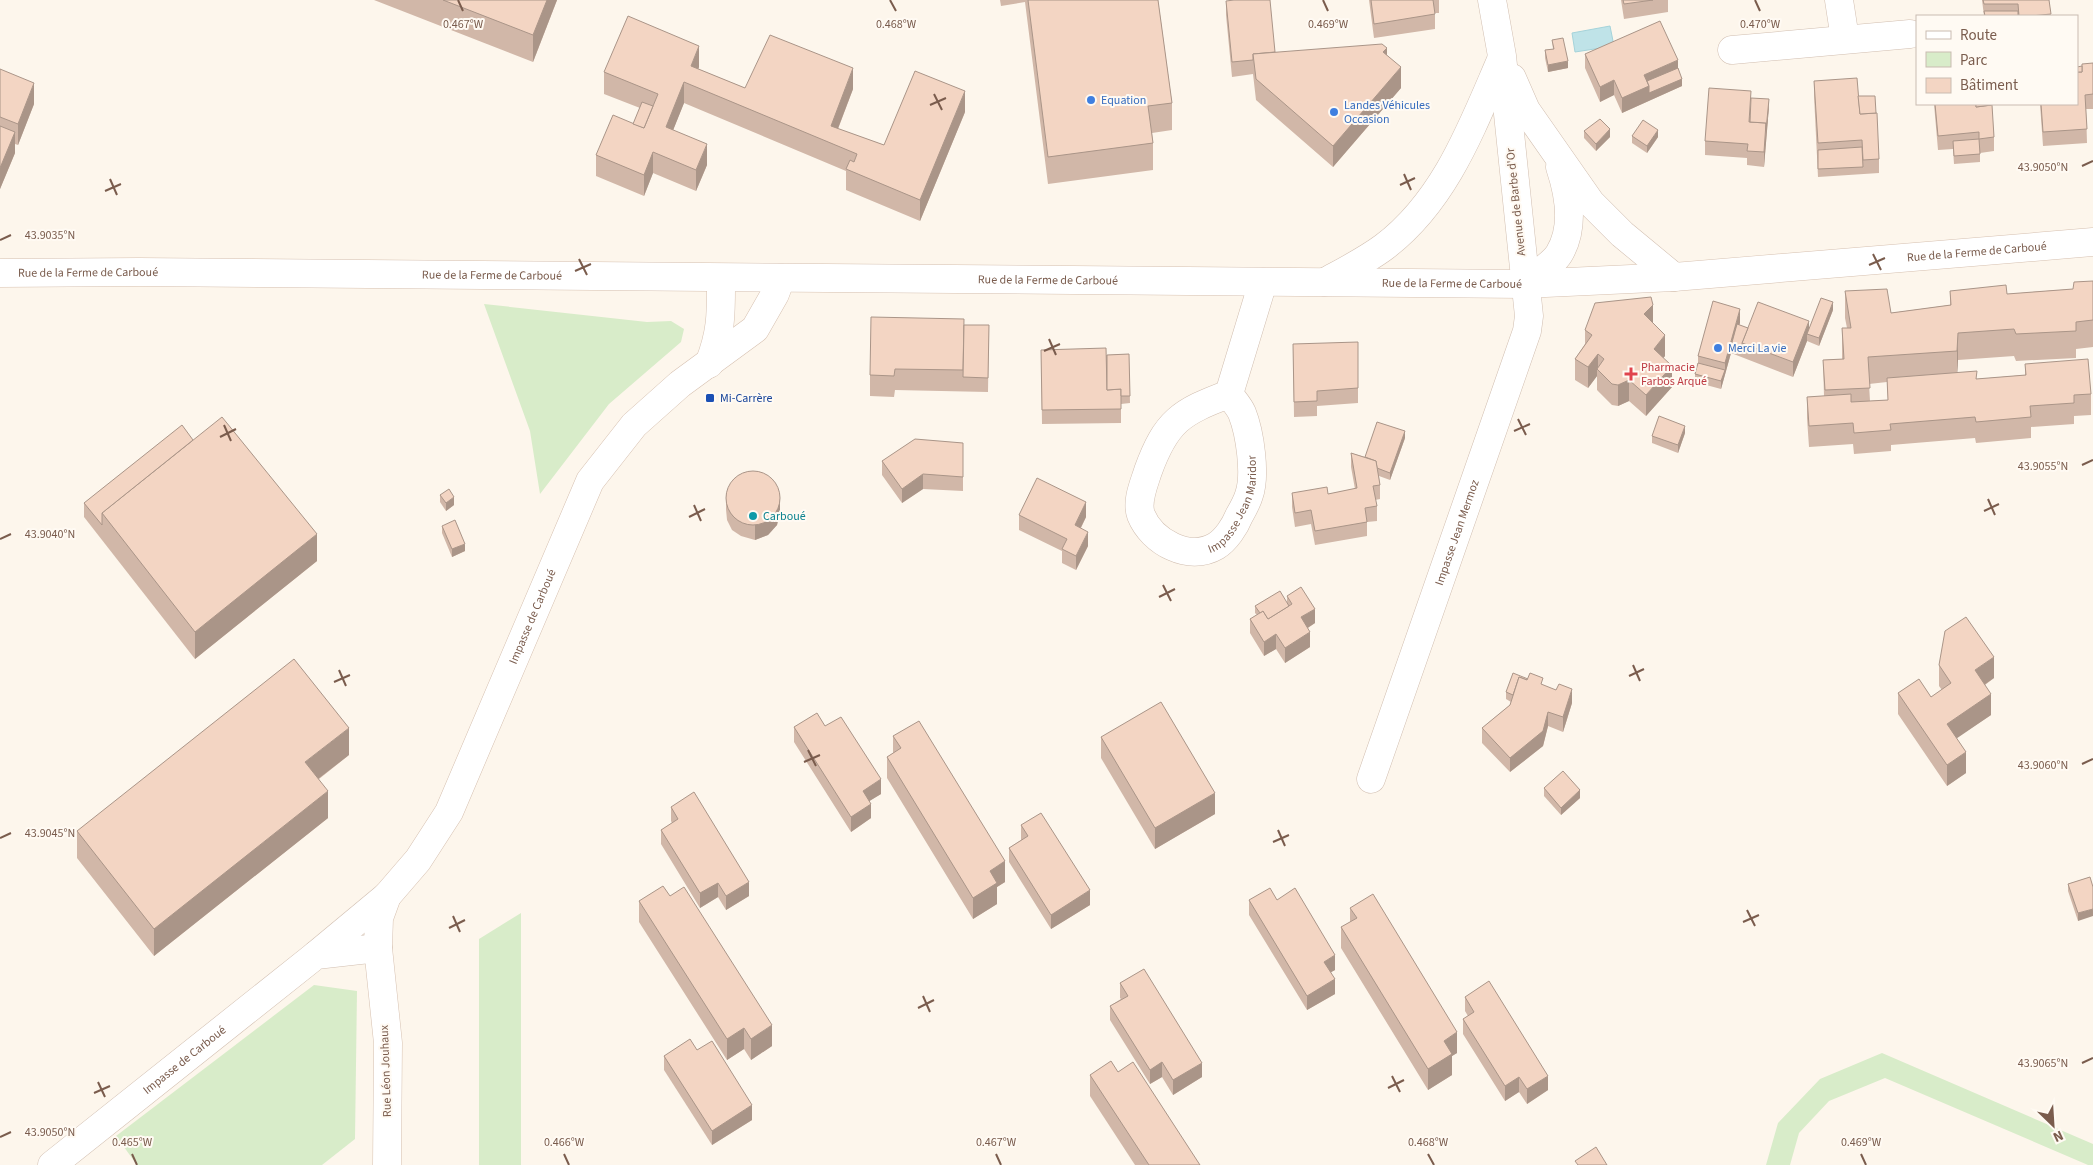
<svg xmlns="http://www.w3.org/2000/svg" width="2093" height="1165" font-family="'Source Sans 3',sans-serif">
<rect width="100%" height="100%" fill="#fdf6ec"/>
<g fill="#d8ecc9">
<path d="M484,304L647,322L671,321L684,329L681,342L609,404L540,494L530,431Z"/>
<path d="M521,913V1165H479V939Z"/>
<path d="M314,985L357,991L355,1139L322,1165H137L116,1136Z"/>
<path d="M1882,1053L2093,1144V1165H2088L1885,1078L1829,1101L1799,1133L1790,1165H1766L1778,1123L1820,1079Z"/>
</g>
<path fill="#bfe3e8" stroke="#a5d3da" d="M1610,26L1614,46L1575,52L1572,33Z"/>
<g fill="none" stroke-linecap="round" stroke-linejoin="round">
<defs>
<g id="street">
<path d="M1839,0L1845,39"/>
<path d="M1732,50L1910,34"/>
<path d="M1512,78L1526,110L1591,203L1622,234L1674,277"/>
<path d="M1325,282C1345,271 1365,261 1384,247C1445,201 1472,127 1501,60"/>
<path d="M1524,284C1535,275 1552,265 1559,254C1575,228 1569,194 1560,167"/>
<path id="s1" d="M1229,394C1181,412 1166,421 1148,471C1144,484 1136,501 1141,515C1152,542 1189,562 1216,546C1226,540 1235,526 1239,516C1243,509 1247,502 1249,495C1256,475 1250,433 1242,413C1239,406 1233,400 1229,394L1263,282"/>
<path id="s2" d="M1371,779L1527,331L1529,316L1502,56L1492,0"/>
<path d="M316,955L387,896"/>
<path id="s3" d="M52,1165L316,955L378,948"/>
</g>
<g id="secondary">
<path id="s4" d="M0,273L139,272L1524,284L1674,277L2093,242"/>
<path d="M709,364C722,331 721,312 721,278"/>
<path id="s5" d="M387,1165L388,1043L378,948L379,918L387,896L418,860L449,812L590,481L634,425L680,384L755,329L775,294L781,278"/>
</g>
</defs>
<use href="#street" stroke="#d1beb0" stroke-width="29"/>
<use href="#secondary" stroke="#d6c0b0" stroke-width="29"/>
<use href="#street" stroke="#fff" stroke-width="28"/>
<use href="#secondary" stroke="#fff" stroke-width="28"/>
</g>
<g fill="#d1b7a8" fill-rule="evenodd">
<path d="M374,0H557L533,62Z"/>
<path d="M1000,0H1158L1172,103V130L1152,133L1153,143V170L1048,184L1025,2L1001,6Z"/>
<path d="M1369,0H1439V13H1435V29L1374,38Z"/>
<path d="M1621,0H1668V12L1624,19Z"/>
<path d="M1982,0H2049L2051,16H1984Z"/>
<path d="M1226,1L1275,52L1387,55L1401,88L1333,167L1256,100L1253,74L1232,77L1226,15Z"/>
<path d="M1552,40L1568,68L1548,72L1545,58V50L1553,49Z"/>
<path d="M1585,54L1678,68L1682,86L1622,113L1614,95L1600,102L1585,68Z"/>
<path d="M2093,63V109H2086L2087,143L2043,146L2040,104H2077L2082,66Z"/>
<path d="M699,67L698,69L745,88L853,89L838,129L884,145L965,112L920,221L846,190V171L684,103L673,130L707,165L696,191L653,173L644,196L596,176V155L633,124L640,108L604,94V72Z"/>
<path d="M0,69L34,104L18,145L15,144V153L0,189Z"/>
<path d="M1814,81L1858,96L1879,159V173L1818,177L1814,95Z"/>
<path d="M1934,104H1991L1994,137V151L1980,153V162L1954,164L1953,149L1938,150Z"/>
<path d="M1769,106L1764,167L1747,165V158L1705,155V141Z"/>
<path d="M1584,131L1610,137L1596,151L1584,138Z"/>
<path d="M1632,136L1658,137L1647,153L1632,143Z"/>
<path d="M2093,281V347L2076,349V358L2016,361L2014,356L1958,360L1957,373L1977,379L2025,375V364L2091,394V415L2074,416V424L2031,427V438L1976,443L1975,438L1891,445V451L1854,454L1853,444L1809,447L1807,418V397L1824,396L1823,360L1842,359V328H1847L1845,318V291L1891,313L1950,305V291L2007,294L2073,289ZM1887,382L1888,400L1870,401L1869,384Z"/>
<path d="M1833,310L1819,346L1807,341L1793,377L1731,353L1721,389L1695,382V374L1698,363V356L1740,323L1739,325L1748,328H1809Z"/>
<path d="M1653,323L1665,356L1663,358L1672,387L1646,416L1629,401L1618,406L1612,405L1597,390V376L1588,388L1575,380V359L1585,344V330Z"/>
<path d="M964,325H989L988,392L895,390L894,397L870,396V375Z"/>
<path d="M1293,344L1358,388V403L1317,406V416L1294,417Z"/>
<path d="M1041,350L1107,355L1129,354L1130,403L1121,404V423L1042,424Z"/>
<path d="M1685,433L1678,453L1652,443V436Z"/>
<path d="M1405,438L1390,480L1379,476L1380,485V499L1375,500L1377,506V521L1367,522V536L1315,545L1311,524L1295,527L1292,507V493L1328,494L1355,489L1351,467V453L1365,457Z"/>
<path d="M193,440L317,561L195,659L84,517V503Z"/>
<path d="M963,443V491L923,489L902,503L882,475V461Z"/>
<path d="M440,495L454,505L446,511L440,502Z"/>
<path d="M726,495L780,512L777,525L768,535L755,540L741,536L732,530L727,520L726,509Z"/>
<path d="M1019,515L1086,517L1081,528L1088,546L1076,570L1062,563V551L1019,530Z"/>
<path d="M442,526L465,551L452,557L442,533Z"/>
<path d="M1287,596L1315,623L1308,628L1310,647L1285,663L1276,649L1264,656L1250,633V619L1257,615L1255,613V606L1287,603Z"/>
<path d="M1939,665L1994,678L1985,685L1991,715L1956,738L1966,773L1947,786L1898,714V693L1931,697L1942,690L1939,686Z"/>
<path d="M1543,685L1572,703L1563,732L1548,726L1543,746L1510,772L1482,743V728L1510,705L1511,702L1506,699V692Z"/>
<path d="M825,726L881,794L869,801L871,818L851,832L794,742V727Z"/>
<path d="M893,736L1005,882L997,887V904L973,919L887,778V757L893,753Z"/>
<path d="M1101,737L1215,814L1155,849L1101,758Z"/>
<path d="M349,755L319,779L328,818L154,956L77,858V831Z"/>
<path d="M1544,788L1580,798L1561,815L1544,796Z"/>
<path d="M671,807L749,896L726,910L718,897L700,908L661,844V830L672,823L671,821Z"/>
<path d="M1021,825L1090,905L1051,929L1009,862V848L1021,840Z"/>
<path d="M2090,877L2078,921L2068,891V884Z"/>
<path d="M670,896L772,1046L751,1060L744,1049L727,1060L639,922V901Z"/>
<path d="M1249,900H1277L1335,970L1331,972L1335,994L1307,1010L1249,915Z"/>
<path d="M1350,908L1457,1053L1452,1056V1075L1428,1090L1341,948V927L1350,922Z"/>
<path d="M1120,983L1202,1077L1173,1095L1162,1077L1150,1084L1110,1020V1006L1121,999L1120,998Z"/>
<path d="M1465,997L1548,1090L1527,1104L1519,1092L1505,1101L1463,1034V1019L1468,1016L1465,1011Z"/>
<path d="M697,1050L752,1120L712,1145L664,1070V1056Z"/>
<path d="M1118,1072L1200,1165H1135L1090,1096V1075Z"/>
</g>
<g fill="#aa9588">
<path d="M547,0H557L533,62V35Z"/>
<path d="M699,46V67L692,85L691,66Z"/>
<path d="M1387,48V69L1383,52Z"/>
<path d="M1678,60V75L1682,79V86L1622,113V98L1644,75Z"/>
<path d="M1568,61V68L1548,72V65Z"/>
<path d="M1401,67V88L1333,167V146Z"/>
<path d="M853,68V89L832,144L831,126Z"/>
<path d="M1614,80V95L1600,102V87Z"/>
<path d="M684,82V103L666,148V127Z"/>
<path d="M34,83V104L18,145V124Z"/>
<path d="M965,91V112L920,221V200Z"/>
<path d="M1769,99V106L1764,167V152Z"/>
<path d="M1610,129V137L1596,151V144Z"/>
<path d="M1658,130V137L1647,153V146Z"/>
<path d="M15,132V153L0,189V168Z"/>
<path d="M707,144V165L696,191V170Z"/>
<path d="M653,152V173L644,196V175Z"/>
<path d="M1833,302V310L1819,346V338Z"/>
<path d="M1653,305V326L1644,314Z"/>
<path d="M1740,309V323L1733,346H1731V353L1721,389V381L1725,370V363Z"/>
<path d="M1809,321V335L1807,334V341L1793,377V362Z"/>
<path d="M1958,333V360L1957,378V351Z"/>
<path d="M1665,335V356L1654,370V349Z"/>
<path d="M1598,354V370L1597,369V376L1588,388V367Z"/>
<path d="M1672,366V387L1646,416V395Z"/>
<path d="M1629,380V401L1618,406V385Z"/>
<path d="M1685,426V433L1678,453V445Z"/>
<path d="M1405,431V438L1390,480V473Z"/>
<path d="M923,474V489L902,503V489Z"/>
<path d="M454,497V505L446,511V503Z"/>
<path d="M780,498V512L777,525L768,535L755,540V525Z"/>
<path d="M1086,502V517L1075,539V525Z"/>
<path d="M1088,532V546L1076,570V556Z"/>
<path d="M317,534V561L195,659V632Z"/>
<path d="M465,544V551L452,557V549Z"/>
<path d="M1315,609V623L1301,632V617Z"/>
<path d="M1310,632V647L1285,663V648Z"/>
<path d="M1276,634V649L1264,656V642Z"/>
<path d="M1994,657V678L1975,691V670Z"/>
<path d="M1572,689V703L1563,732V717Z"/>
<path d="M1991,694V715L1947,745V724Z"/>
<path d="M1548,712V726L1543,746L1510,772V758Z"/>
<path d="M349,728V755L305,789V762Z"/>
<path d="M1966,752V773L1947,786V765Z"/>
<path d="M881,779V794L863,805V791Z"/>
<path d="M1580,790V798L1561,815V808Z"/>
<path d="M328,791V818L154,956V929Z"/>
<path d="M1215,793V814L1155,849V828Z"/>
<path d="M871,804V818L851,832V817Z"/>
<path d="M1005,861V882L997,887V904L973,919V898L990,871Z"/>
<path d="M749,882V896L726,910V896Z"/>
<path d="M718,883V897L700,908V893Z"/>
<path d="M1090,890V905L1051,929V915Z"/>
<path d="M2093,909V916L2078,921V913Z"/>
<path d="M1335,955V970L1324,976V962Z"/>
<path d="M1335,979V994L1307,1010V996Z"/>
<path d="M772,1025V1046L751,1060V1039Z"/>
<path d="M744,1028V1049L727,1060V1039Z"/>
<path d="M1457,1032V1053L1452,1056V1075L1428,1090V1069L1444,1041Z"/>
<path d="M1162,1062V1077L1150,1084V1070Z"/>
<path d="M1202,1063V1077L1173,1095V1080Z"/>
<path d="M1548,1076V1090L1527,1104V1089Z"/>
<path d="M1519,1077V1092L1505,1101V1086Z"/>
<path d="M752,1105V1120L712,1145V1131Z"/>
</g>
<g fill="#f3d5c3" stroke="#aa9588">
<path d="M443,0H547L533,35Z"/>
<path d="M1028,0H1158L1172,103L1148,106L1153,143L1048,157Z"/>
<path d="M1234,0H1270L1275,52L1253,54V60L1232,62L1226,1Z"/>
<path d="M1371,0H1433L1435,14L1374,24Z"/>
<path d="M1623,0H1653L1624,4Z"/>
<path d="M1983,0H2049L2051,14L2031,16H2019L2018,4H1984Z"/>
<path d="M1984,11H2018V16H1985Z"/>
<path d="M628,16L699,46L691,66L745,88L770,35L853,68L831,126L884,145L915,71L965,91L920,200L846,169L850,160L854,162L857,154L684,82L666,127L707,144L696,170L653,152L644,175L596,155L613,115L644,128L658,94L604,72Z"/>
<path d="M1660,21L1678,60L1644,75L1649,86L1622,98L1614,80L1600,87L1585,54Z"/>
<path d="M1563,38L1568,61L1548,65L1545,50L1554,49L1552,40Z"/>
<path d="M1382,44L1387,48L1383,52L1401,67L1333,146L1256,79L1253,54Z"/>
<path d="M2093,63V94L2085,95L2087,129L2043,132L2041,104H2077V72H2082V64Z"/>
<path d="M2082,66V72H2077V67Z"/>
<path d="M1678,68L1682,79L1649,93V86L1647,81Z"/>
<path d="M0,69L34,83L18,124L0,117Z"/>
<path d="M1857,78L1860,114L1877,113L1879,159L1863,160L1862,140L1818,143L1814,81Z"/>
<path d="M1709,88L1751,91L1749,122L1766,123L1764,152L1747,151L1748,144L1705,141Z"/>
<path d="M1858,96H1875L1876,113L1860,114Z"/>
<path d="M1751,98L1769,99L1766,130V123L1750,122Z"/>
<path d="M642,102L653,106L644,128L633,124Z"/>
<path d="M1935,104H1976V107L1992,105L1994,137L1979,139V132L1938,136Z"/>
<path d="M1976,104H1991V105L1976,107Z"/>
<path d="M1600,119L1610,129L1596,144L1584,131Z"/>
<path d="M1643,120L1658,130L1647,146L1632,136Z"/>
<path d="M0,126L15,132L0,168Z"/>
<path d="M1979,139L1980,154L1954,156L1953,141Z"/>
<path d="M1862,147L1863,167L1818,169V150Z"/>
<path d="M2093,281V320L2076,322V331L2016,334L2014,329L1958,333L1957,351L1868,357L1870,388L1825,390L1823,360L1844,359L1842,328H1851L1845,291L1887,289L1891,313L1951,305L1950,291L2006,285L2007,294L2073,289L2074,282Z"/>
<path d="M1651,297L1653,305L1644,314L1665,335L1654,349L1672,366L1646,395L1629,380L1618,385L1612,384L1597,369L1604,359L1598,354L1588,367L1575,359L1592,335L1585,330L1595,303Z"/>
<path d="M1821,298L1833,302L1819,338L1807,334Z"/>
<path d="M1713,301L1740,309L1725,363L1698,356Z"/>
<path d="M1758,302L1809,321L1793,362L1742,343Z"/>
<path d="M871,317L964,319L963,370L895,369L894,376L870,375Z"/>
<path d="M1737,324L1748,328L1742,343V350L1731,346Z"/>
<path d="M964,325H989L988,378L963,377Z"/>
<path d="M1358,342V388L1317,391V401L1294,402L1293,344Z"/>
<path d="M1106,348L1107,390L1121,389V409L1042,410L1041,350Z"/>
<path d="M1129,354L1130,396H1121V389L1107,390V355Z"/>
<path d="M2088,359L2091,394L2074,395V403L2030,406L2031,417L1976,422L1975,417L1890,424L1891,430L1854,433L1853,423L1809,426L1807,397L1851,394V402L1888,400L1887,378L1977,371L1976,379L2026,375L2025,364Z"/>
<path d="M1698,363L1725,370L1721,381L1695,374Z"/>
<path d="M1659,416L1685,426L1678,445L1652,436Z"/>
<path d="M222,417L317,534L195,632L102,513Z"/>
<path d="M1377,422L1405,431L1390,473L1377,468L1376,461L1365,457Z"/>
<path d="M182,425L193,440L102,513V525L84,503Z"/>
<path d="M915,439L963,443V477L923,474L902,489L882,461Z"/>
<path d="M1351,453L1376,461L1380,485L1373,486L1377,506L1365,508L1367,522L1315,531L1311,510L1295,513L1292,493L1327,487L1328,494L1357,488Z"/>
<circle cx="753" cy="498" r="27"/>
<path d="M1037,478L1086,502L1075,525L1088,532L1076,556L1062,549L1067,539L1019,515Z"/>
<path d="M449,489L454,497L446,503L440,495Z"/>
<path d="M455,520L465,544L452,549L442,526Z"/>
<path d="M1301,587L1315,609L1301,617L1310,632L1285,648L1276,634L1264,642L1250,619L1263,611L1268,619L1292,604L1287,596Z"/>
<path d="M1280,591L1289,606L1268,619L1263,611L1260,613L1255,606Z"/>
<path d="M1966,617L1994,657L1975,670L1991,694L1947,724L1966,752L1947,765L1898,693L1919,679L1931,697L1951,683L1939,665L1945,631Z"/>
<path d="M294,659L349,728L305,762L328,791L154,929L77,831Z"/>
<path d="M1513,673L1528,679L1527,680L1519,677L1513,695L1506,692Z"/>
<path d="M1530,673L1543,678L1541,684L1556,690L1559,684L1572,689L1563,717L1548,712L1543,731L1510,758L1482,728L1510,705L1519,677L1527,680Z"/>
<path d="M1161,702L1215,793L1155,828L1101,737Z"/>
<path d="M817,713L825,726L841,717L881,779L863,791L871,804L851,817L794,727Z"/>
<path d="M919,721L1005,861L990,871L997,883L973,898L887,757L901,748L893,736Z"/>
<path d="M1563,771L1580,790L1561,808L1544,788Z"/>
<path d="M694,792L749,882L726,896L718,883L700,893L661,830L678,819L671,807Z"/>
<path d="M1041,813L1090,890L1051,915L1009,848L1028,836L1021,825Z"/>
<path d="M2090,877L2093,887V909L2078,913L2068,884Z"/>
<path d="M663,886L670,896L684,887L772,1025L751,1039L744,1028L727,1039L639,901Z"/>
<path d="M1270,888L1277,900L1295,888L1335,955L1324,962L1335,979L1307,996L1249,900Z"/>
<path d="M1373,894L1457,1032L1444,1041L1452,1054L1428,1069L1341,927L1357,918L1350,908Z"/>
<path d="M1144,969L1202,1063L1173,1080L1162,1062L1150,1070L1110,1006L1128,996L1120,983Z"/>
<path d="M1489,981L1548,1076L1527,1089L1519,1077L1505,1086L1463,1019L1474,1012L1465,997Z"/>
<path d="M690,1039L697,1050L712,1041L752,1105L712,1131L664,1056Z"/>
<path d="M1111,1061L1118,1072L1133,1062L1200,1165H1149L1090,1075Z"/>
<path d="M1596,1147L1607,1165H1578L1575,1161Z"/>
</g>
<path fill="none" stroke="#7a5c4d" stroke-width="2" d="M458,0L463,11M890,0L896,11M1323,0L1328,11M1755,0L1760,11M934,94L942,110M930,105L946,98M2082,166L2093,161M1404,174L1411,190M110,179L117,195M1400,185L1415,178M105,191L121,184M0,240L11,235M1873,254L1881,270M579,259L587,275M1869,265L1885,258M575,271L591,264M1049,339L1056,355M1044,351L1060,344M1518,419L1526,435M224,425L231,441M1514,431L1530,424M220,437L236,429M2082,465L2093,460M1988,499L1995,515M694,505L701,521M1984,511L1999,504M689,517L705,509M0,539L11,534M1163,585L1171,601M1159,597L1175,589M1633,665L1640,681M339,670L346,686M1629,676L1644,669M334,682L350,675M808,750L816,766M804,762L820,755M2082,764L2093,759M1278,830L1285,846M0,838L11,833M1273,842L1289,835M1747,910L1755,926M453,916L460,932M1743,922L1759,915M449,928L465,920M923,996L930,1012M918,1008L934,1000M2082,1063L2093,1058M1392,1076L1400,1092M98,1082L105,1097M1388,1088L1404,1080M94,1093L110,1086M0,1137L11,1132M132,1154L137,1165M564,1154L569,1165M996,1154L1001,1165M1428,1154L1434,1165M1861,1154L1866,1165"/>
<g fill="#3f7fe0" stroke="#fffaf3" stroke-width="2">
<circle cx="1091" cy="100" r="5"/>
<circle cx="1334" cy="112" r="5"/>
<circle cx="1718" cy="348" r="5"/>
</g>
<path fill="#e0444e" stroke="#fffaf3" stroke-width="2" d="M1628.5 366.5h5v5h5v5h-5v5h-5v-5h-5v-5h5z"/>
<rect fill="#1a4fb4" stroke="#fffaf3" stroke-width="2" x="705" y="393" width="10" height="10" rx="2.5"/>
<circle fill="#0f9aa8" stroke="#fffaf3" stroke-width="2" cx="753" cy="516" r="5"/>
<g text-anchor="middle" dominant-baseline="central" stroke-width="4" stroke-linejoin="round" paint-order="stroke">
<g font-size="12" fill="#366cbe" stroke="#fffaf3" text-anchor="start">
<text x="1101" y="100">Equation</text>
<text x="1344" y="105">Landes Véhicules<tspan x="1344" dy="14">Occasion</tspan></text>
<text x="1728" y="348">Merci La vie</text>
</g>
<g font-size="12" fill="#7a5c4d" stroke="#fffaf3">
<text transform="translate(1516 202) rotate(-96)">Avenue de Barbe d'Or</text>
<text stroke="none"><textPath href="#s4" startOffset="1978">Rue de la Ferme de Carboué</textPath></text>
<text stroke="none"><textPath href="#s4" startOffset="88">Rue de la Ferme de Carboué</textPath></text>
<text stroke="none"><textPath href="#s4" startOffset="492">Rue de la Ferme de Carboué</textPath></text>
<text stroke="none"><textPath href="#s4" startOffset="1048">Rue de la Ferme de Carboué</textPath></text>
<text stroke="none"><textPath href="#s4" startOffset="1452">Rue de la Ferme de Carboué</textPath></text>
<text stroke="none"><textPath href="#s1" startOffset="300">Impasse Jean Maridor</textPath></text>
<text stroke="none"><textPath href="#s2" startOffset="261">Impasse Jean Mermoz</textPath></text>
<text stroke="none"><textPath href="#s5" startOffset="588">Impasse de Carboué</textPath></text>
<text stroke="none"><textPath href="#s3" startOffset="169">Impasse de Carboué</textPath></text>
<text transform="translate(386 1071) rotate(-92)">Rue Léon Jouhaux</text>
</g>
<g font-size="12" fill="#be3a42" stroke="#fffaf3" text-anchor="start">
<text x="1641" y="367">Pharmacie<tspan x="1641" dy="14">Farbos Arqué</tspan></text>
</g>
<g font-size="12" fill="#164399" stroke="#fffaf3" text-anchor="start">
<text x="720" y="398">Mi-Carrère</text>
</g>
<g font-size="12" fill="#0d838f" stroke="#fffaf3" text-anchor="start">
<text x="763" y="516">Carboué</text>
</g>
</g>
<g font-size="12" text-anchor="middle" fill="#7a5c4d" stroke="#fffaf3" stroke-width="4" stroke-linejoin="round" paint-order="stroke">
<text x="463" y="28">0.467°W</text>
<text x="896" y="28">0.468°W</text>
<text x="1328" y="28">0.469°W</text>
<text x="1760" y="28">0.470°W</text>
<text x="2043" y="171">43.9050°N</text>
<text x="50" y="239">43.9035°N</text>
<text x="2043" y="470">43.9055°N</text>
<text x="50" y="538">43.9040°N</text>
<text x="2043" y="769">43.9060°N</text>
<text x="50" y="837">43.9045°N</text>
<text x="2043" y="1067">43.9065°N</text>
<text x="50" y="1136">43.9050°N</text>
<text x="132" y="1146">0.465°W</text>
<text x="564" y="1146">0.466°W</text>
<text x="996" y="1146">0.467°W</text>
<text x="1428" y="1146">0.468°W</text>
<text x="1861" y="1146">0.469°W</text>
</g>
<rect x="1916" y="15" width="162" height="90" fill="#fffaf3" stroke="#cabbb1"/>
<rect x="1926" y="31" width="25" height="8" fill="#ffffff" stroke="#cabbb1"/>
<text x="1960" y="40" font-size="15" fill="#7a5c4d">Route</text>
<rect x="1926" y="52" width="25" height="15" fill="#d8ecc9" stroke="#cabbb1"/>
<text x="1960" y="65" font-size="15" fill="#7a5c4d">Parc</text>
<rect x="1926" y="78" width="25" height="15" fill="#f3d5c3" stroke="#cabbb1"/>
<text x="1960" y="90" font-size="15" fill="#7a5c4d">Bâtiment</text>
<g transform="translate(2053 1125) rotate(155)" stroke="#fffaf3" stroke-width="4" paint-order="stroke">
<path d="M0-4L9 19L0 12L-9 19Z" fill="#7a5c4d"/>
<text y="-8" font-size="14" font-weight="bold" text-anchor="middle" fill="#7a5c4d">N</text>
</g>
</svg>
